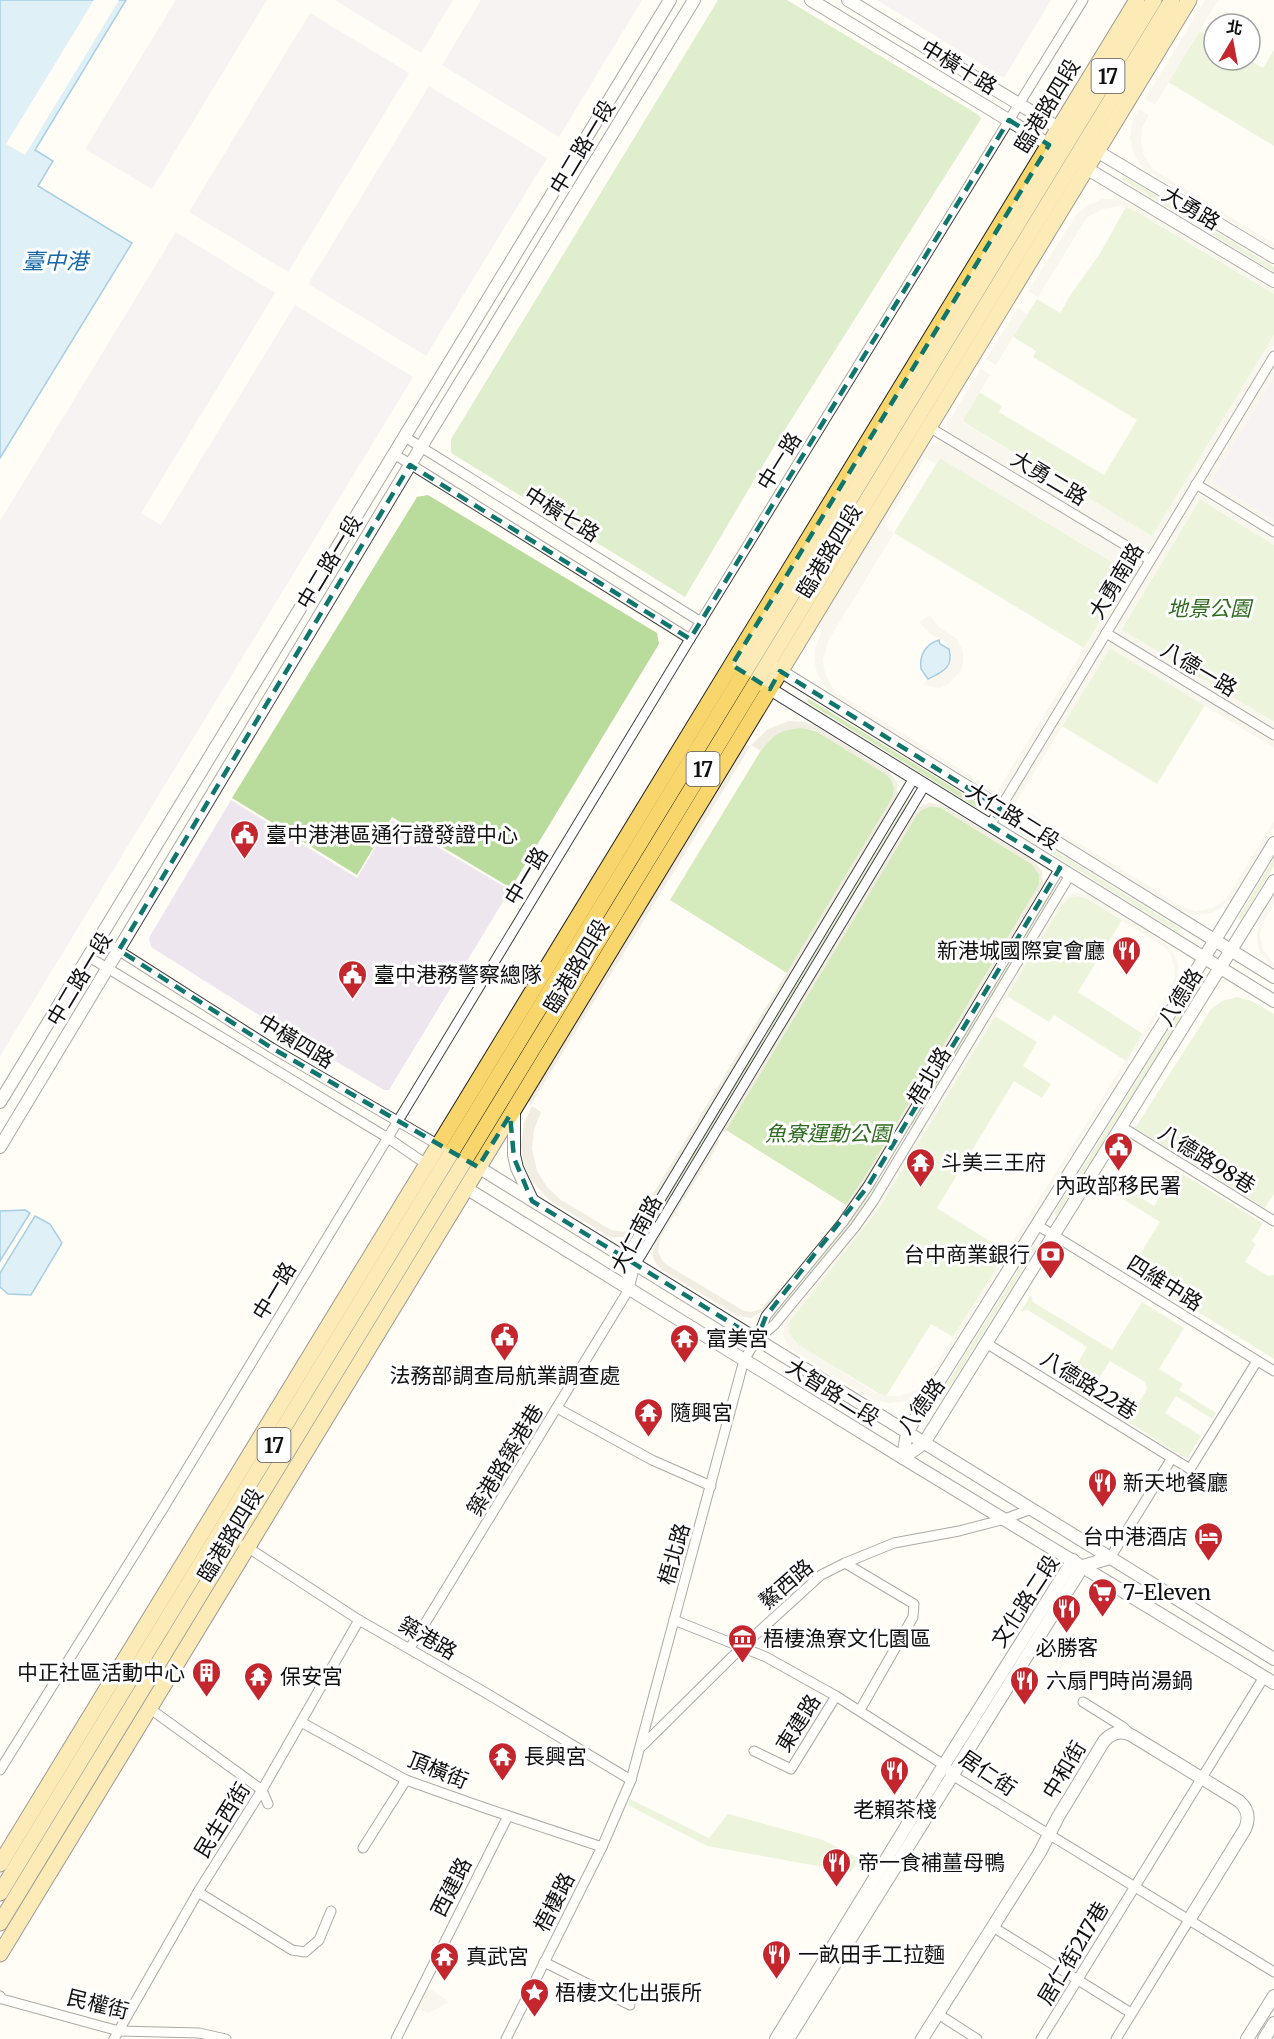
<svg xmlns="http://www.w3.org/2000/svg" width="1274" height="2039" font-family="Merriweather,'Noto Sans TC',serif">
<rect width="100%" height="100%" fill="#fffdf5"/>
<g fill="#eee6ef">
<path d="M176,0H267L152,189L85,149Z"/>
<path d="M335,0H453L421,53Z"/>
<path d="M481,0H642L559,137L442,65Z"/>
<path d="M877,0H1051L1004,78Z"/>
<path d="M310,13L409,73L288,272L189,212Z"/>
<path d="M429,86L547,158L426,356L308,284Z"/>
<path d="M176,232L275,293L141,513L161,525L295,305L413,377L0,1056V521Z"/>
<path d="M1274,377V520L1211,481Z"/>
<path d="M231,800L357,878L392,820L510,890L389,1090H384L270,1022L151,947L149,939L150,936Z"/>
</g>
<g fill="#d5ebbd">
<path d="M1200,31L1214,39V60H1249L1263,68L1274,50V146L1168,82Z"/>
<path d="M1124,176L1274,267V272L1121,179Z"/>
<path d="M1126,207L1139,213L1274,294V335L1152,537L962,421L979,392L1002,406L999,412L1104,475L1137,420L1033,357L1036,351L1013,337L1037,299L1060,313L1071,294L1099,255Z"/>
<path d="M940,458L1130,573L1084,648L894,533Z"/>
<path d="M1200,499L1274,545V722L1121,630Z"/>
<path d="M1110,648L1205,705L1157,784L1062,726Z"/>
<path d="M809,699L980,804L981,807L977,808L807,702Z"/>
<path d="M791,728H804L818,732L886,774C894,781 896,789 892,799L787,973L670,900L763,747L776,734Z"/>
<path d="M909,799V801L644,1238V1236Z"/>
<path d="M931,806L941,808L1032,864L1039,874V885L865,1177L846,1205L726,1130L916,816L921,810Z"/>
<path d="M1010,825H1013L1181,929L1179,933L1011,828Z"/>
<path d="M1274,858V866L1241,920L1238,918Z"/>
<path d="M1052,890L1055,892L914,1125H912V1123Z"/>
<path d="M1078,896L1088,899L1122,920L1078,992L1143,1034L1126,1061L1054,1015L1049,1022L1007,996L1062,904L1071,897Z"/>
<path d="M1195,987L1198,990L1057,1215L1055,1216L1054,1213Z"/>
<path d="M1237,997L1252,1001L1274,1014V1194L1265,1208L1135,1128L1211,1009L1222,1001Z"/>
<path d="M995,1016L1037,1042L1023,1066L1051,1084L1042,1098L1014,1081L937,1208L1007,1252L953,1337L931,1324L886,1396L880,1394L798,1345L789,1334V1322L879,1208Z"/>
<path d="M1176,1170L1263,1223L1252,1241L1256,1244L1245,1262L1268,1276L1274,1275V1359L1130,1270L1160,1222L1104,1187L1098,1189L1108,1172L1110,1179L1154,1206Z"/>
<path d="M876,1182H878L879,1184L853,1222L774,1318H772L847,1225Z"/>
<path d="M1034,1245L1036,1248L941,1401L937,1399Z"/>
<path d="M1031,1295L1033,1302L1112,1350L1142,1302L1184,1328L1159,1369L1183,1384L1179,1390L1216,1413L1212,1419L1176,1396L1165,1413L1201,1436L1187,1459L1128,1422L1147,1389L1145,1382L1110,1361L1087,1397L1065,1384L1087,1347L1028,1310L1021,1311Z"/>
<path d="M630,1799L709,1838L728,1814L823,1840L860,1859L851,1872L707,1846L628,1805Z"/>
</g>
<g fill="#b9dc9c">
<path d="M718,0H787L979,115L981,119L769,455L685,597L451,453V439Z"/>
<path d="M428,495L657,633L659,644L511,888L392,817L357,875L232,798L417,497Z"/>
</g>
<g fill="#f1ede2" fill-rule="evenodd">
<path d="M1205,0H1218L1155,105L1145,99Z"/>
<path d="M1139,109L1149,115L1142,128L1141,142L1144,156L1153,169L1274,244V248L1143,168L1134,154L1130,138L1132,123Z"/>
<path d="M1102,199H1118L1131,204L1274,290V294L1138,212L1119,206L1103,209L1089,216L1084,222L1038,297L1028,291L1076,215L1086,206Z"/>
<path d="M1018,308L1027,314L996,365L986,359Z"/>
<path d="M1274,335V345L1152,546L1148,549H1142L949,432L947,428V417L950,419L981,368L990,375L962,422L1152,536Z"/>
<path d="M1274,367V377L1211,481L1274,520V525L1209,486L1206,481Z"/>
<path d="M939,441L943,442L955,449L1136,559L1139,563V568L1003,792L999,795L994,794L835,696L824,686L817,673L815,664V648L822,630L819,620L924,449ZM925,458L936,464L940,458L1130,573L997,792L839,694L833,688L825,674L823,660L828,641L894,533L884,526Z"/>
<path d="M1200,495L1274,539V545L1200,499L1121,629L1274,722V728L1120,635L1117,631V625L1194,498Z"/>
<path d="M930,615L939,627L957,639L963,651V664L959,673L949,684L939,688L923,685L929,675L941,674L946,671L951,663L952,654L945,642L929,633L919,622Z"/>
<path d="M1108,644L1114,645L1274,742V748L1110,648L1015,804L1181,906L1196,911L1213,908L1226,899L1274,821V828L1232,897L1222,907L1212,913L1195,915L1182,911L1012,805L1013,798L1104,647Z"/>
<path d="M789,721L803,722L814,725L889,772L897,783V796L637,1228L625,1237H610L548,1199L531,1180L524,1164L521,1146L524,1123L532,1106L541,1112L534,1130L532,1149L537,1171L547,1187L561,1200L611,1230L623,1232L633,1227L893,797L894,784L887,775L814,730L800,728L783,731L771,738L761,751L751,745L768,729Z"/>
<path d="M751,745L530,1106L528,1096L741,747Z"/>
<path d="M929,803L942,805L1034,861L1042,871L1043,884L867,1178L848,1207L846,1205L865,1177L1039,885V874L1032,864L943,809L936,806L928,807L921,810L916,816L726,1130L725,1132L722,1131L914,814L918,808Z"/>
<path d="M1074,893L1089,895L1166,944L1174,953L1178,964V976L1176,986L927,1385L917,1394L905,1401L889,1403L873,1400L789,1348L783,1335L785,1322L877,1206L1059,904L1065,897ZM1080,896L1088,899L1164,947L1170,954L1174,965L1175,975L1172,986L926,1381L916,1390L900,1396H888L874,1392L795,1343L789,1333L790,1321L879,1208L1061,906L1069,898Z"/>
<path d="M1274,896V903L1262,924L1260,935L1263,949L1274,964V968L1262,956L1258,947L1257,935L1260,920Z"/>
<path d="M717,1139L720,1141L660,1238L658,1251L662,1260L667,1265L744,1311L752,1312L761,1309L779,1288L780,1290L763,1311L751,1318L738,1316L664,1271L657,1265L653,1257V1250L656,1240Z"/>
<path d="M429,1988L449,2002L429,2013L417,2009L426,1989Z"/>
</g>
<g fill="#b9e0f7" stroke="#3f96cf" stroke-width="1.5">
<path d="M0,0H126L35,150L53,161L38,186L132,243L0,458Z"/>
<path d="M939,640L940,644L949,649C954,668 942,672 928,679L921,669C919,655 926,644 939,640Z"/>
<path d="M25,1210L30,1213L0,1261V1211Z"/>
<path d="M35,1216L50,1224L62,1243L31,1295L8,1294L0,1287V1273Z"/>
</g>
<path fill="#fffdf5" d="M94,0H119L25,155L6,144Z"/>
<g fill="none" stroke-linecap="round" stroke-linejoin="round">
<defs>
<g id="minor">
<path d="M929,427L1150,560"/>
<path d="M405,437L701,622"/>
<path d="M394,454L690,639"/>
<path d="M1196,484L1274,532"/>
<path d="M1106,633L1274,735"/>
<path d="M990,825L1274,356"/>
<path d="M99,938L272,1048L442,1147"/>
<path d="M89,957L388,1138L429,1166"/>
<path d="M1122,1127L1274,1221"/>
<path d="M1037,1225L1274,1371"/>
<path d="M628,1283L625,1258L914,778"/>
<path d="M759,1338L775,1324L855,1227L874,1200L1070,875"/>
<path d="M986,1343L1172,1458"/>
<path d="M557,1408L652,1460L711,1486"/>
<path d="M244,1545L359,1620L486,1693L631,1780"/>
<path d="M1110,1558L1172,1458L1190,1469L1257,1361"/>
<path d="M845,1563L914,1604L913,1617L860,1710"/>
<path d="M674,1620L766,1657L836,1696L944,1765L952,1775L1274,1972"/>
<path d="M410,1648L629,1289L635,1265L925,785"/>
<path d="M1083,1702L1123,1727L1130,1734"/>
<path d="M149,1708L262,1790L268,1804"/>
<path d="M301,1722L406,1780L485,1808L602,1847"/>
<path d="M642,1746L743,1646L821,1575L845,1563L894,1543L959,1531L1005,1519L1031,1509"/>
<path d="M754,1751L791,1769L836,1696"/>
<path d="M0,1770L164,1507L690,639L1083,0"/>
<path d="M363,1848L406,1780"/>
<path d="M198,1892L292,1950L305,1952L319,1940L331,1911"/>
<path d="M993,1927L1131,2013"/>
<path d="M544,1962L630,2005"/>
<path d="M0,1996L2,1999L119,2031L199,2033L226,2039"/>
<path d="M938,2014L977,2039"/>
<path d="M114,2039L198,1892L262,1790L359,1620"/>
<path d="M396,2039L508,1816"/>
<path d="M506,2039L602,1847L631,1780L744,1360L757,1339L766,1316L843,1222L868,1186L1060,868"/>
<path d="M1041,2039L1264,1677"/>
<path d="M1116,2039L1189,1920"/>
</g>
<g id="tertiary">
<path d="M811,0L1056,149"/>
<path d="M848,0L1065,132"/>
<path d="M1090,147L1274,257"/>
<path d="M1081,165L1274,281"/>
<path d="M774,667L1274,977"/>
<path d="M762,684L1274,1001"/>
<path d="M0,1102L670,0"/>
<path d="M514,1110V1155L517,1168L532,1200"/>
<path d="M0,1147L410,465L694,0"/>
<path d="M478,1167L1274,1659"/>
<path d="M466,1188L903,1458L1274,1683"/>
<path d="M903,1458L907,1432L1190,981L1274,843"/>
<path d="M903,1458L924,1443L1274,881"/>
<path d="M776,2039L944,1765L1073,1560"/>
<path d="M788,2039L1083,1566L1110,1558"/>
<path d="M922,2039L1040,1852L1058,1817L1104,1741C1112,1732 1121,1730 1131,1735L1239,1801C1248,1809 1250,1818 1245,1829L1189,1920"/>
<path d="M1247,2039L1274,1996"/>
<path d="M1264,2039L1274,2023"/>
</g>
<g id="primary">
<path d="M0,1864L1137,0"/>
<path d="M0,1893L1154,0"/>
<path d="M0,1923L1172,0"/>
<path d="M0,1954L1189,0"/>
</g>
</defs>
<use href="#minor" stroke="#444" stroke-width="11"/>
<use href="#tertiary" stroke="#444" stroke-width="14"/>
<use href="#primary" stroke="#222" stroke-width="17"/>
<use href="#minor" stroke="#fff" stroke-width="9"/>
<use href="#tertiary" stroke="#fff" stroke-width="12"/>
<use href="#primary" stroke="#f9d66b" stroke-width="15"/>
</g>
<path d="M0 0H1274V2039H0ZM1009,120L1049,145L732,665L770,689L780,671L1000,808L990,825L1060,868L868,1186L766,1316L757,1339L532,1201L514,1158L510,1115L478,1167L272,1048L119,950L410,465L690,639Z" fill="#fffdf5" fill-opacity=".55" fill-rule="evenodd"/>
<path fill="none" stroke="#0f766e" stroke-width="4.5" stroke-dasharray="12 8" stroke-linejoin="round" d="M1009,120L1049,145L732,665L770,689L780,671L1000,808L990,825L1060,868L868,1186L766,1316L757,1339L532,1201L514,1158L510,1115L478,1167L272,1048L119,950L410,465L690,639Z"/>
<defs>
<symbol id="civic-pin" viewBox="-11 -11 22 30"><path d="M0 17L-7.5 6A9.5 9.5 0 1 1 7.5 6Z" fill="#c4262e" stroke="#fff"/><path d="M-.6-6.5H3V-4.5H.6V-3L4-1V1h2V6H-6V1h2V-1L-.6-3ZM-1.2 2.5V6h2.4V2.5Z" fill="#fff"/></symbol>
<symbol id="restaurant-pin" viewBox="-11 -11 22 30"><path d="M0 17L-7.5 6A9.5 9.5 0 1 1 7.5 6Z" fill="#c4262e" stroke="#fff"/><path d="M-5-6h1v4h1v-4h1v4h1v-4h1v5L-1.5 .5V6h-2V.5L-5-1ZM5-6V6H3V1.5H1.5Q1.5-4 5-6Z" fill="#fff"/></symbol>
<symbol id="temple-pin" viewBox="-11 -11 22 30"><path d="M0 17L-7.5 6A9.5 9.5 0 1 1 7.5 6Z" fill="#c4262e" stroke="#fff"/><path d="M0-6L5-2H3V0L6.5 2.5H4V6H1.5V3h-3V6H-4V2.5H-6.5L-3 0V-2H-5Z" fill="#fff"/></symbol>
<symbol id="bank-pin" viewBox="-11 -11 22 30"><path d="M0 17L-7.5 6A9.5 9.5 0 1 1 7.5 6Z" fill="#c4262e" stroke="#fff"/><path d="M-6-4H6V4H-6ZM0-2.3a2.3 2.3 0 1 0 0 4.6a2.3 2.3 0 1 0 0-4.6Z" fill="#fff"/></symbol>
<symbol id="hotel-pin" viewBox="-11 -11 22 30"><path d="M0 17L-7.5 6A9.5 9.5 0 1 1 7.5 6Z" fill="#c4262e" stroke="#fff"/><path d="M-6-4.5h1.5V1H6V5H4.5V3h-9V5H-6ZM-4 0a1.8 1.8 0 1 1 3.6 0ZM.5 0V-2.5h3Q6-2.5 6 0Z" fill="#fff"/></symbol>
<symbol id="supermarket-pin" viewBox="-11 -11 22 30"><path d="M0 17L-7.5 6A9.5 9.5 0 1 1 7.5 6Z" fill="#c4262e" stroke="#fff"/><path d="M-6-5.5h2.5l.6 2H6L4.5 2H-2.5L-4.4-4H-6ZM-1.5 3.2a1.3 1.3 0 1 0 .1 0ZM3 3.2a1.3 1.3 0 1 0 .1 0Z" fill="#fff"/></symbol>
<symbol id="museum-pin" viewBox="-11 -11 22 30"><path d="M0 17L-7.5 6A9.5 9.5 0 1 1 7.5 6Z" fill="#c4262e" stroke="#fff"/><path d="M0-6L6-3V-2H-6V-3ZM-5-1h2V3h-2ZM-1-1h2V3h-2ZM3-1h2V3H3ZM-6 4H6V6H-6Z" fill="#fff"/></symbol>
<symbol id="building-pin" viewBox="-11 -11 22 30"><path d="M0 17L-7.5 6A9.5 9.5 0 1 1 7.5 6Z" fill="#c4262e" stroke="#fff"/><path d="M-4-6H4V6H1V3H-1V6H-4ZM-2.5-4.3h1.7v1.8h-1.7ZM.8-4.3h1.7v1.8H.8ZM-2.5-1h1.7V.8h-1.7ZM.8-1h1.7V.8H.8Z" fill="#fff"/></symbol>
<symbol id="sight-pin" viewBox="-11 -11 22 30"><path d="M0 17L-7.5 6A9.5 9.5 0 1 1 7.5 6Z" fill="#c4262e" stroke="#fff"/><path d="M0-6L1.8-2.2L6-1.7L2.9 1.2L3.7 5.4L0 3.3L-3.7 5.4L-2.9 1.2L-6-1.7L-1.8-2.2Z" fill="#fff"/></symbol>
</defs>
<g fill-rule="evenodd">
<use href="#civic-pin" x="228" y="818" width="33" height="45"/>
<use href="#restaurant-pin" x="1110" y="934" width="33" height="45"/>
<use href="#civic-pin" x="336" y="958" width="33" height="45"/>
<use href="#civic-pin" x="1102" y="1130" width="33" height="45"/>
<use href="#temple-pin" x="904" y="1146" width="33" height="45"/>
<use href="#bank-pin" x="1034" y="1238" width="33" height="45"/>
<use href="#civic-pin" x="488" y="1320" width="33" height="45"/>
<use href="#temple-pin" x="668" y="1322" width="33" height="45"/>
<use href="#temple-pin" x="632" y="1396" width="33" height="45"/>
<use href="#restaurant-pin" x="1086" y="1466" width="33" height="45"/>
<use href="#hotel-pin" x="1192" y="1520" width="33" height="45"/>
<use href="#supermarket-pin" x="1086" y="1576" width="33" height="45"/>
<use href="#restaurant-pin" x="1050" y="1592" width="33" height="45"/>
<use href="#museum-pin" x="726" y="1622" width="33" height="45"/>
<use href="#building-pin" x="190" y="1656" width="33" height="45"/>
<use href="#temple-pin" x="242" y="1660" width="33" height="45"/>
<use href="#restaurant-pin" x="1008" y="1664" width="33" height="45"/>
<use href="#temple-pin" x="486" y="1740" width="33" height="45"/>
<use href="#restaurant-pin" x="878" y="1754" width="33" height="45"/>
<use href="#restaurant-pin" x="820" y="1846" width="33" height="45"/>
<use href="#restaurant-pin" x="760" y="1938" width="33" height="45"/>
<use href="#temple-pin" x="428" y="1940" width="33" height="45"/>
<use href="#sight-pin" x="518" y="1976" width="33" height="45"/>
</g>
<g text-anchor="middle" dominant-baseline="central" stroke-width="6" stroke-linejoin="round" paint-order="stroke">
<g fill="#fff" stroke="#585858" stroke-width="1.5">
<rect x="1091.5" y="59" width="33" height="34" rx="4.5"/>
<rect x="686.5" y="752" width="33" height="34" rx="4.5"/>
<rect x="257.5" y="1428" width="33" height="34" rx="4.5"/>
</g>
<g font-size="20" font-weight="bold" fill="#111">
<text x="1108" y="76">17</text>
<text x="703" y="769">17</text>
<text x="274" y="1445">17</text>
</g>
<g font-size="21" fill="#111" stroke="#fff">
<text transform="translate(959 67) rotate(31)">中橫十路</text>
<text transform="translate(1047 106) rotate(-59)">臨港路四段</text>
<text transform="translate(582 147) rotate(-59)">中二路一段</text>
<text transform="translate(1191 208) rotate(31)">大勇路</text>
<text transform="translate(779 461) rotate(-58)">中一路</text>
<text transform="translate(1049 478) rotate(31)">大勇二路</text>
<text transform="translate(562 514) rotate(32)">中橫七路</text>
<text transform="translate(829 551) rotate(-59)">臨港路四段</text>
<text transform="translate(329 562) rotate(-59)">中二路一段</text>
<text transform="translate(1116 581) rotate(-59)">大勇南路</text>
<text transform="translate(1199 669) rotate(31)">八德一路</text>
<text transform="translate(1013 816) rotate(32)">大仁路二段</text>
<text transform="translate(526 876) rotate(-59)">中一路</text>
<text transform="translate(576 966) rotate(-59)">臨港路四段</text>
<text transform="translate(79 979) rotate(-59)">中二路一段</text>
<text transform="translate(1180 997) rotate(-58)">八德路</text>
<text transform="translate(296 1041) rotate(31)">中橫四路</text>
<text transform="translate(929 1076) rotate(-59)">梧北路</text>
<text transform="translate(1207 1159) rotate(32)">八德路98巷</text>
<text transform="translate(636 1234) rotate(-62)">大仁南路</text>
<text transform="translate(1165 1283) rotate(32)">四維中路</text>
<text transform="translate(274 1291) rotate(-59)">中一路</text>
<text transform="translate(1089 1385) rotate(32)">八德路22巷</text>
<text transform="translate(833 1392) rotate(32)">大智路二段</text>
<text transform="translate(921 1406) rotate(-54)">八德路</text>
<text transform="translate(505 1460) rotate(-59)">築港路築港巷</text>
<text transform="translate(230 1535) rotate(-59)">臨港路四段</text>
<text transform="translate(674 1554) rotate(-74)">梧北路</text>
<text transform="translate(786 1584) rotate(-41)">鰲西路</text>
<text transform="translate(1025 1601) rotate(-57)">文化路二段</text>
<text transform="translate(428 1638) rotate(30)">築港路</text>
<text transform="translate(798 1723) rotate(-58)">東建路</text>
<text transform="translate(438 1770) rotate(22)">頂橫街</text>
<text transform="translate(1064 1770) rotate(-59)">中和街</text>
<text transform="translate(988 1773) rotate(34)">居仁街</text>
<text transform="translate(222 1820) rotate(-58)">民生西街</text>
<text transform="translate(451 1887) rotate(-63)">西建路</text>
<text transform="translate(554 1902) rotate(-63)">梧棲路</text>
<text transform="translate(1073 1953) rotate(-59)">居仁街217巷</text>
<text transform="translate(98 2004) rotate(14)">民權街</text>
</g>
<g font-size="21" font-style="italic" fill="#2f6b1f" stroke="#fff">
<text x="1209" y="608">地景公園</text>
<text x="828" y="1133">魚寮運動公園</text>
</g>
<g font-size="21" fill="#111" stroke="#fff" text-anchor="start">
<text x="266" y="834">臺中港港區通行證發證中心</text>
<text x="1105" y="950" text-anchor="end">新港城國際宴會廳</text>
<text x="374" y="974">臺中港務警察總隊</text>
<text x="941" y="1162">斗美三王府</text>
<text x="1118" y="1185" text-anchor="middle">內政部移民署</text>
<text x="1030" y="1254" text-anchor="end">台中商業銀行</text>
<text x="706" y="1338">富美宮</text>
<text x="505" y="1375" text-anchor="middle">法務部調查局航業調查處</text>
<text x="670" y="1412">隨興宮</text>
<text x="1123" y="1482">新天地餐廳</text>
<text x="1188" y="1536" text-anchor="end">台中港酒店</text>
<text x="1123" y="1592">7-Eleven</text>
<text x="763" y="1638">梧棲漁寮文化園區</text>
<text x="1067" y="1647" text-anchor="middle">必勝客</text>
<text x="185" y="1672" text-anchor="end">中正社區活動中心</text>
<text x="280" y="1676">保安宮</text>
<text x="1046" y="1680">六扇門時尚湯鍋</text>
<text x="524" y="1756">長興宮</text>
<text x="895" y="1809" text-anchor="middle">老賴茶棧</text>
<text x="858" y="1862">帝一食補薑母鴨</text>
<text x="798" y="1954">一畝田手工拉麵</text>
<text x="466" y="1956">真武宮</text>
<text x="555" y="1992">梧棲文化出張所</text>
</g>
<g font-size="22" font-style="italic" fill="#1768a6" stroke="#fff">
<text x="55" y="261">臺中港</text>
</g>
</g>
<g transform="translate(1232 42) rotate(10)"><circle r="28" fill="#ffffff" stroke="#a0a0a0" stroke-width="1.5"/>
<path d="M0-4.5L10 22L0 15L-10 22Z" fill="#c4262e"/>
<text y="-9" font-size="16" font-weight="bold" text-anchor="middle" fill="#111111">北</text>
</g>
</svg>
